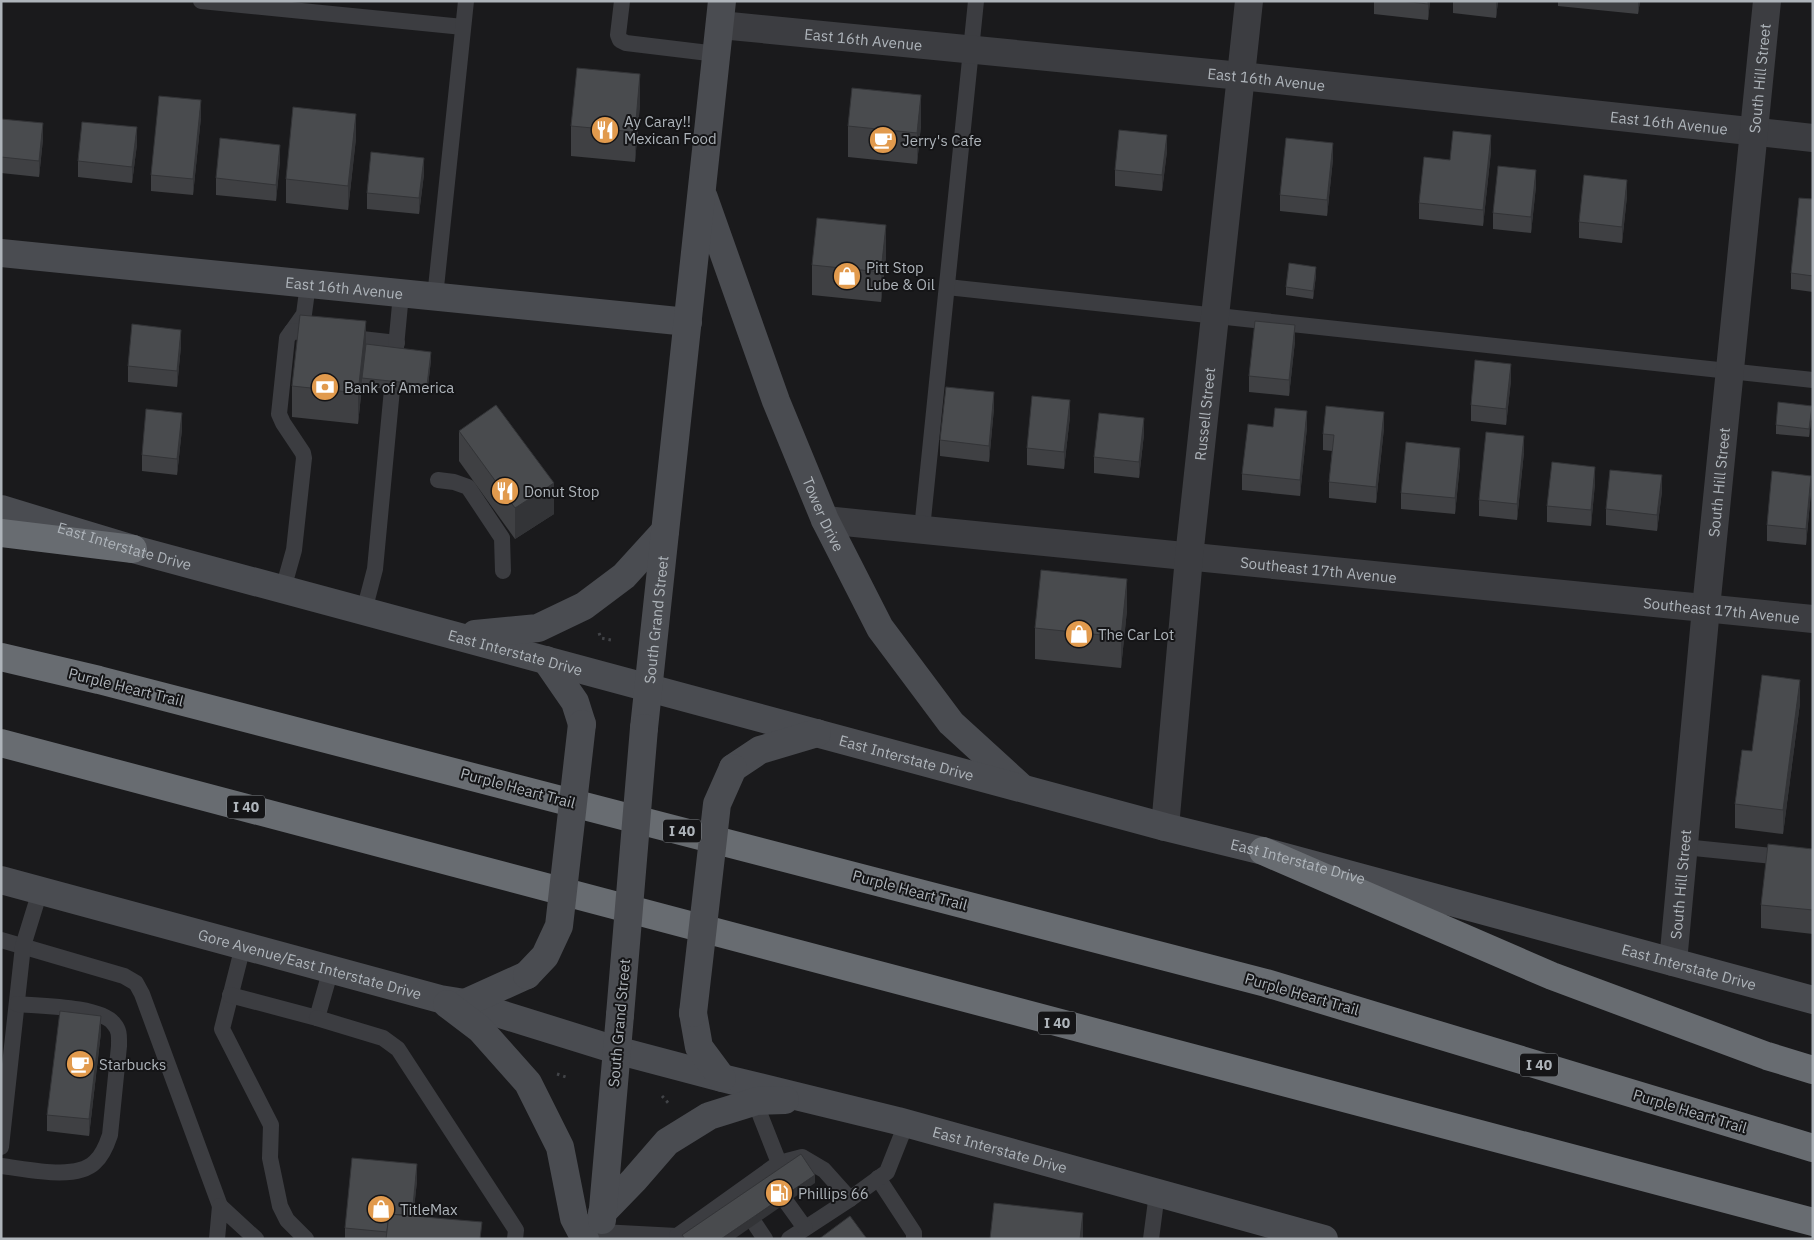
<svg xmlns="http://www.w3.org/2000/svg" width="1814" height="1240" font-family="'IBM Plex Sans',sans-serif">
<rect width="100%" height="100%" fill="#1a1a1c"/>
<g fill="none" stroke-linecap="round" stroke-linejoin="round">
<g stroke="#424448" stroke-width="3" stroke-dasharray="2.5 4" stroke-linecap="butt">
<path d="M599,633L601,638L611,640"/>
<path d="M557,1074L569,1078"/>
<path d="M662,1096L670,1105"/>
</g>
<g stroke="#3c3d41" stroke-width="16">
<path d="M201,1L463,27"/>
<path d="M622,1L618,35L620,40L626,43L717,54"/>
<path d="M947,287L1813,380"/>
<path d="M435,297L466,1"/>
<path d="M292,331L304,314L308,284"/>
<path d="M344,337L397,343"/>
<path d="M438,480L454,482L468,487L502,538L503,571"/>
<path d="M922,529L976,1"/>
<path d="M283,589L294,550L304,458L303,453L283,423L279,414L287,338L292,331L320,334"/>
<path d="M364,611L375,569L401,294"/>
<path d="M1684,847L1813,860"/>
<path d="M1,940L124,976L136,983L142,994L220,1206"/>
<path d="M243,946L222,1029L271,1125L270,1158L280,1206L287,1220L306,1239"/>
<path d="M230,995L317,1018L331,969"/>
<path d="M317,1018L383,1038L398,1049L516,1230L515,1239"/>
<path d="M1,1147L23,946L40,891"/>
<path d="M779,1163L802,1157L824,1170L850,1199L789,1239"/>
<path d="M1,1166C27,1169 76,1181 95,1162C103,1155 107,1144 110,1135L119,1046C119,1037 120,1031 114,1024C101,1006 39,1006 17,1004"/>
<path d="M878,1178L914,1233V1239"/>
<path d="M850,1199L887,1172L906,1124"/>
<path d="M787,1203L805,1228"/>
<path d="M755,1224L765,1239"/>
<path d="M601,1232L677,1236V1239"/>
<path d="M677,1236L779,1163L755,1102"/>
<path d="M217,1239L220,1206L256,1239"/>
<path d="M1151,1239L1157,1193"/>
</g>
<g stroke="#3c3d41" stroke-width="28">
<path id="s1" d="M720,25L1241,76L1813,138"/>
<path id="s2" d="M825,520L1813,619"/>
<path id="s3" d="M1165,827L1189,557L1249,1"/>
<path id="s4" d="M1673,962L1706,608L1767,1"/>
</g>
<g stroke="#4a4c51" stroke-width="28">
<path id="s5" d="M704,198L776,401L825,520L880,628L951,723L1020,786"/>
<path id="s6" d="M1,253L688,322"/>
<path id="s7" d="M1,509L133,549L1165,827L1263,851L1813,1000"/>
<path d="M475,634L538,628L584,606L624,576L665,531"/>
<path d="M546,660L575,702L582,724"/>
<path id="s8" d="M644,728L722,1"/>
<path d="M733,768L760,750L817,733"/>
<path id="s9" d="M1,880L440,999L465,1003L616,1050L722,1078L898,1121L1324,1239"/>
<path d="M465,1003L527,975"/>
<path d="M447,1004L480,1029L528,1083L560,1147L574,1218L585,1239"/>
<path d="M693,1013L699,1047L722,1078"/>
<path d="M602,1213L634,1180L667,1142L709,1116L757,1101L785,1100"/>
<path d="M602,1220L620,1015"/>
</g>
<g stroke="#686c71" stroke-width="28">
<path d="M1,533L133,549"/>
<path d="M1,657L99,680L1266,983L1813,1148"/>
<path d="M1,743L1813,1222"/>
<path d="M1263,851L1552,976L1767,1056L1813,1070"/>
</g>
<g stroke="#4a4c51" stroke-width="28">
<path d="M527,975L545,956L559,926L582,724"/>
<path d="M693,1013L717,804L733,768"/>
<path d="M620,1015L644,728"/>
</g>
</g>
<g fill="#3f4043">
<path d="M1374,1H1430L1428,20L1374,14Z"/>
<path d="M1453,1H1498L1496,18L1453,13Z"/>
<path d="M1558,1H1640L1638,14L1558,6Z"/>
<path d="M640,104L635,162L571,156V126Z"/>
<path d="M201,117L193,195L151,191V175Z"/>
<path d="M1,119L43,139L39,177L1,173Z"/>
<path d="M921,125L917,164L848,157V126Z"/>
<path d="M356,138L348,210L286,203V179Z"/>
<path d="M137,144L132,183L78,177V161Z"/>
<path d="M1167,151L1162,191L1115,186V170Z"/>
<path d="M1491,151L1483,226L1419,219V203L1450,160Z"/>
<path d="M1333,159L1327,216L1280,211V195Z"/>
<path d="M280,161L276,201L216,195V178Z"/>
<path d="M424,174L419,214L367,209V193Z"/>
<path d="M1536,186L1531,233L1493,229V213Z"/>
<path d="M1627,196L1622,243L1579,238V222Z"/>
<path d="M1813,199V292L1791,289V273Z"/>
<path d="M886,256L881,302L812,295V265Z"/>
<path d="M1316,275L1313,299L1286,295V287Z"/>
<path d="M1295,341L1289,396L1249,392V376Z"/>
<path d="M366,344L431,360L427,394L362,386L358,424L292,417V386Z"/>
<path d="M181,346L177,387L128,382V366Z"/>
<path d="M1511,380L1506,425L1471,421V405Z"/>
<path d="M994,408L989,462L940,456V440Z"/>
<path d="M1812,414L1809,437L1776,434V425Z"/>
<path d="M1070,416L1064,469L1027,465V448Z"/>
<path d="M1273,427H1307L1300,496L1242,490V474Z"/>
<path d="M1384,428L1376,503L1329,498V482L1332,451L1323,450V434Z"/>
<path d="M182,429L177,475L142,471V455Z"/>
<path d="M459,431L554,514L515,539L459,461Z"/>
<path d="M1144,434L1139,478L1094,473V457Z"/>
<path d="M1524,452L1517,520L1479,516V500Z"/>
<path d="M1460,464L1455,514L1401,509V493Z"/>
<path d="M1595,483L1591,526L1547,522V506Z"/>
<path d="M1662,491L1657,531L1606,525V509Z"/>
<path d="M1811,492L1806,545L1767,541V525Z"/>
<path d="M1127,610L1121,668L1035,659V628Z"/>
<path d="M1800,703L1783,834L1735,828V804L1752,751Z"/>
<path d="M1813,849V934L1761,928V905Z"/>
<path d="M101,1032L89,1136L47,1131V1115Z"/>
<path d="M417,1181L413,1216L482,1239H345V1228Z"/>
</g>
<g fill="#333437">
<path d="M1428,1H1430L1428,20Z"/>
<path d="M1496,1H1498L1496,18Z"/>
<path d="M1638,1H1640L1638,14Z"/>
<path d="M640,74V104L635,162V132Z"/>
<path d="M921,95V125L917,164V133Z"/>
<path d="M201,100V117L193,195V179Z"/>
<path d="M356,114V138L348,210V186Z"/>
<path d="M43,123V139L39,177V161Z"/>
<path d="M137,127V144L132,183V167Z"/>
<path d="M1167,135V151L1162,191V175Z"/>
<path d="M1491,135V151L1483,226V210Z"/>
<path d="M1333,143V159L1327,216V200Z"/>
<path d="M280,145V161L276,201V185Z"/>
<path d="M424,158V174L419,214V198Z"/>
<path d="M1536,170V186L1531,233V217Z"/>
<path d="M1627,180V196L1622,243V227Z"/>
<path d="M886,225V256L881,302V272Z"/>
<path d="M1316,267V275L1313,299V291Z"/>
<path d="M366,321V352L362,378V386L358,424V393Z"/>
<path d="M1295,325V341L1289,396V380Z"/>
<path d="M181,330V346L177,387V371Z"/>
<path d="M431,352V360L427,394V385Z"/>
<path d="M1511,364V380L1506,425V409Z"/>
<path d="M994,392V408L989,462V446Z"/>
<path d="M1070,400V416L1064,469V452Z"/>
<path d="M1812,406V414L1809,437V429Z"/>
<path d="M1307,411V427L1300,496V480Z"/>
<path d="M1384,412V428L1376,503V487Z"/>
<path d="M182,413V429L177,475V459Z"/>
<path d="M1144,418V434L1139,478V462Z"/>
<path d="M1524,436V452L1517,520V504Z"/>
<path d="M1460,448V464L1455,514V498Z"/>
<path d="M1595,467V483L1591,526V510Z"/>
<path d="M1662,475V491L1657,531V515Z"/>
<path d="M1811,476V492L1806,545V529Z"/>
<path d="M554,483V514L515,539V508Z"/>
<path d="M1127,579V610L1121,668V637Z"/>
<path d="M1800,680V703L1783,834V810Z"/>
<path d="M101,1016V1032L89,1136V1119Z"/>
<path d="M417,1164V1181L411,1239V1224Z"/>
<path d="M815,1175V1183L734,1239H721Z"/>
<path d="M1083,1213V1239H1080Z"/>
</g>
<g fill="#494b4e" stroke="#333437">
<path d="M1402,1H1428V4Z"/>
<path d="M577,68L640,74L635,132L571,126Z"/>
<path d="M852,88L921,95L917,133L848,126Z"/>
<path d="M159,96L201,100L193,179L151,175Z"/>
<path d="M293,107L356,114L348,186L286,179Z"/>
<path d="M1,119L43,123L39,161L1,157Z"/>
<path d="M82,122L137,127L132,167L78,161Z"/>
<path d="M1119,130L1167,135L1162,175L1115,170Z"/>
<path d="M1453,131L1491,135L1483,210L1419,203L1424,157L1450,160Z"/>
<path d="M220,138L280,145L276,185L216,178Z"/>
<path d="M1286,138L1333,143L1327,200L1280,195Z"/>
<path d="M371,152L424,158L419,198L367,193Z"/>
<path d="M1498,166L1536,170L1531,217L1493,213Z"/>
<path d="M1584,175L1627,180L1622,227L1579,222Z"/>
<path d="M1799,198L1813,199V276L1791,273Z"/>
<path d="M817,218L886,225L881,272L812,265Z"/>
<path d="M1289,263L1316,267L1313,291L1286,287Z"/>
<path d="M300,315L366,321L358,393L292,386Z"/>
<path d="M1255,321L1295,325L1289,380L1249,376Z"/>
<path d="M132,324L181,330L177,371L128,366Z"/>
<path d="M366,344L431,352L427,385L362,378Z"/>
<path d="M1475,360L1511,364L1506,409L1471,405Z"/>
<path d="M946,387L994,392L989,446L940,440Z"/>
<path d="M1032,396L1070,400L1064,452L1027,448Z"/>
<path d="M1778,402L1812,406L1809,429L1776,425Z"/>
<path d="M496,405L554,483L515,508L459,431Z"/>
<path d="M1326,406L1384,412L1376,487L1329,482L1334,435L1323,434Z"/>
<path d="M1275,408L1307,411L1300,480L1242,474L1248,424L1273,427Z"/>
<path d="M146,409L182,413L177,459L142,455Z"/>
<path d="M1099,413L1144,418L1139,462L1094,457Z"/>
<path d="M1486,432L1524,436L1517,504L1479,500Z"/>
<path d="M1406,442L1460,448L1455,498L1401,493Z"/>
<path d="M1552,462L1595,467L1591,510L1547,506Z"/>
<path d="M1610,470L1662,475L1657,515L1606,509Z"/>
<path d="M1772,471L1811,476L1806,529L1767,525Z"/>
<path d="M1041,570L1127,579L1121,637L1035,628Z"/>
<path d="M1762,675L1800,680L1783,810L1735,804L1742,750L1752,751Z"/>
<path d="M1768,844L1813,849V910L1761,905Z"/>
<path d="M60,1011L101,1016L89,1119L47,1115Z"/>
<path d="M801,1154L815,1175L721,1239H685L682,1235Z"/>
<path d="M352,1158L417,1164L412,1216L389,1214L387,1232L345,1228Z"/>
<path d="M994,1203L1083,1213L1080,1239H990Z"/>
<path d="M389,1214L482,1222L480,1239H386Z"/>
<path d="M850,1216L867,1239H819Z"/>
</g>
<defs>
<symbol id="restaurant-disc" viewBox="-11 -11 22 22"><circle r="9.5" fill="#e19a4d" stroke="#151517"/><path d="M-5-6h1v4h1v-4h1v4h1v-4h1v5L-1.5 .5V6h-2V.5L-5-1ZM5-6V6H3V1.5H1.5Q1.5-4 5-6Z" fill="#fff"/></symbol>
<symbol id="cafe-disc" viewBox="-11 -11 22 22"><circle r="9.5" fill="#e19a4d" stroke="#151517"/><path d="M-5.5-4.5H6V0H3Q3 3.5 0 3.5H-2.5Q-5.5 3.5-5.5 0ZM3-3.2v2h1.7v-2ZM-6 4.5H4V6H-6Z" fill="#fff"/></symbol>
<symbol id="shop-disc" viewBox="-11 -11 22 22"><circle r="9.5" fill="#e19a4d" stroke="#151517"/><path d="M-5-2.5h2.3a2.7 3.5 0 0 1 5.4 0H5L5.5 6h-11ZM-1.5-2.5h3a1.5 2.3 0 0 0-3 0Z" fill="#fff"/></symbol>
<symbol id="bank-disc" viewBox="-11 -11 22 22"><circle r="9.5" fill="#e19a4d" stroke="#151517"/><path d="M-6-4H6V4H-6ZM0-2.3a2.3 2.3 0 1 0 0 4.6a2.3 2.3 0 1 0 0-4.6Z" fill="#fff"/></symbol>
<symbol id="fuel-disc" viewBox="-11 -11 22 22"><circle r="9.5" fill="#e19a4d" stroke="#151517"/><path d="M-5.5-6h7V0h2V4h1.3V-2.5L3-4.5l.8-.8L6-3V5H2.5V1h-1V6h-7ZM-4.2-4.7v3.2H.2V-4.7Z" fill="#fff"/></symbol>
</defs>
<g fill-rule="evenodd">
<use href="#restaurant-disc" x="589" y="114" width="32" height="32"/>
<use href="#cafe-disc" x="867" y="124" width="32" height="32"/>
<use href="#shop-disc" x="831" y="260" width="32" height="32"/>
<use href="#bank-disc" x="309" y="371" width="32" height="32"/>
<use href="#restaurant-disc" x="489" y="475" width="32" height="32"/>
<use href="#shop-disc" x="1063" y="618" width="32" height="32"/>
<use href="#cafe-disc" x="64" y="1048" width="32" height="32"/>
<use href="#fuel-disc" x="763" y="1177" width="32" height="32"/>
<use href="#shop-disc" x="365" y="1193" width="32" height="32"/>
</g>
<g text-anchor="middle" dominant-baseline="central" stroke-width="4" stroke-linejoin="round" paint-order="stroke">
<g fill="#151517" stroke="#808489" stroke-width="1">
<rect x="227" y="795.5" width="38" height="23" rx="4"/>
<rect x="663" y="819.5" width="38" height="23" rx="4"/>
<rect x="1038" y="1011.5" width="38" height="23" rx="4"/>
<rect x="1520" y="1053.5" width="38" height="23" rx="4"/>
</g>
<g font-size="14" font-weight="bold" fill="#aeb4ba">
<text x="246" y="807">I 40</text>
<text x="682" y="831">I 40</text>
<text x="1057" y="1023">I 40</text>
<text x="1539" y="1065">I 40</text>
</g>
<g font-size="15" fill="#aeb4ba" stroke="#151517">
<text stroke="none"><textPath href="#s1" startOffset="144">East 16th Avenue</textPath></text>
<text stroke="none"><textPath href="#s1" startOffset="549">East 16th Avenue</textPath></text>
<text stroke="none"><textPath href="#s4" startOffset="888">South Hill Street</textPath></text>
<text stroke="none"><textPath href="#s1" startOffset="954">East 16th Avenue</textPath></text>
<text stroke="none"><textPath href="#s6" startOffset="345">East 16th Avenue</textPath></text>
<text stroke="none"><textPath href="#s3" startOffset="415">Russell Street</textPath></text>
<text stroke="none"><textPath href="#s4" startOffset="482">South Hill Street</textPath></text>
<text stroke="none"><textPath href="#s5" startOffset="338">Tower Drive</textPath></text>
<text stroke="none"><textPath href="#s7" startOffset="129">East Interstate Drive</textPath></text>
<text stroke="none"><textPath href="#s2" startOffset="496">Southeast 17th Avenue</textPath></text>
<text stroke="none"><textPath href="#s2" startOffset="901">Southeast 17th Avenue</textPath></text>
<text stroke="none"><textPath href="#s8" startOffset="109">South Grand Street</textPath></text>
<text stroke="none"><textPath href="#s7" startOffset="534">East Interstate Drive</textPath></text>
<text transform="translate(126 687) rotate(14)">Purple Heart Trail</text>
<text stroke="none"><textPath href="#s7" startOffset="939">East Interstate Drive</textPath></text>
<text transform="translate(518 788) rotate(15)">Purple Heart Trail</text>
<text stroke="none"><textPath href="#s7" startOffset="1344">East Interstate Drive</textPath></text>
<text stroke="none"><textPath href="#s4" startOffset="78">South Hill Street</textPath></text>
<text transform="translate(910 890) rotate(15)">Purple Heart Trail</text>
<text stroke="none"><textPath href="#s9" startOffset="320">Gore Avenue/East Interstate Drive</textPath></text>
<text stroke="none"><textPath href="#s7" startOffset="1749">East Interstate Drive</textPath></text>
<text transform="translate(1302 994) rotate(16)">Purple Heart Trail</text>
<text transform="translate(619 1023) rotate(-85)">South Grand Street</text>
<text transform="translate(1690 1111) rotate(17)">Purple Heart Trail</text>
<text stroke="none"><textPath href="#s9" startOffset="1035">East Interstate Drive</textPath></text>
</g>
<g font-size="15" fill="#aeb4ba" stroke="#151517" text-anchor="start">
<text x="624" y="121">Ay Caray!!<tspan x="624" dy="17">Mexican Food</tspan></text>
<text x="902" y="140">Jerry's Cafe</text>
<text x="866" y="267">Pitt Stop<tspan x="866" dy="17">Lube &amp; Oil</tspan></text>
<text x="344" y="387">Bank of America</text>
<text x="524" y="491">Donut Stop</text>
<text x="1098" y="634">The Car Lot</text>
<text x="99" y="1064">Starbucks</text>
<text x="798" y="1193">Phillips 66</text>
<text x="400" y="1209">TitleMax</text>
</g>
</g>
<rect width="1814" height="1240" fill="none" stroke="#aeb4ba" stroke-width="5"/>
</svg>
